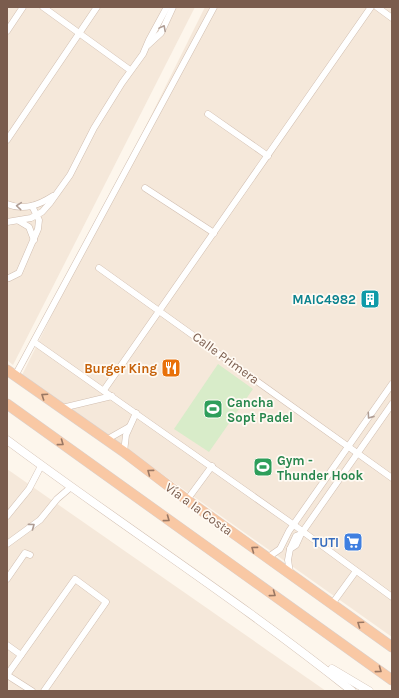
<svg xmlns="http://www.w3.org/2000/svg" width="399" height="698" font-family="Karla,sans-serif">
<rect width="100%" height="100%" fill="#fdf6ec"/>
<g fill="#f5e8da">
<path d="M7,7H195L13,365L7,360Z"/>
<path d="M205,7H392V637L22,375Z"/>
<path d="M7,469L326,691H7Z"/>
</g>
<path fill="#d8ecc9" d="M218,364L253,389L209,452L174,429Z"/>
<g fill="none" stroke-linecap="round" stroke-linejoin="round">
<defs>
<g id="minor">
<path d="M43,7L130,70"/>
<path d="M377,7L392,18"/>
<path d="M7,31L23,7"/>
<path d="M148,45L161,33L173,7"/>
<path d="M208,114L268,156"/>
<path d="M7,140L97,7"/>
<path d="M145,188L214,233"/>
<path d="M7,204C24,211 39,205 53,196"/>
<path d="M19,221L29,227L34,240"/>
<path d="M7,222L31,218L42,212L50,203L70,175L94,128L122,83L143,54L149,40L167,7"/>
<path d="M99,268L392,478"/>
<path d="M9,278L19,273L38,229L39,220L32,206"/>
<path d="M34,342L294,525L392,597"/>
<path d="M15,376L214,7"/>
<path d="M104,390L371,7"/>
<path d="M62,408L112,396"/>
<path d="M106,440L129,427"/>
<path d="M124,452L126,435L136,413"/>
<path d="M187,500L212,466"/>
<path d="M7,516L29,489L41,466"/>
<path d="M7,544L40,520L57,499L71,487"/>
<path d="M290,549L296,536L301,534"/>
<path d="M267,558L280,549L289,531L392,384"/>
<path d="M290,573L288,560L290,549L296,545L301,534L392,404"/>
<path d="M7,579L25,553L30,555"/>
<path d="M332,604L356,571"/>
<path d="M7,645L21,655"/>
<path d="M32,691L7,675L75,579L106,602L44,691"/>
</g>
<g id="tertiary">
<path d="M7,440C121,525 241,602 352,691"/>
<path d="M332,669L369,691"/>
</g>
<g id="trunk">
<path d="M7,370L124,452L187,500L392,647"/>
<path d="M7,404L392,680"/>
</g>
</defs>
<use href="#minor" stroke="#d1beb0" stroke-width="7"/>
<use href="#tertiary" stroke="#d1beb0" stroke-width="9"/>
<use href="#trunk" stroke="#dad1cd" stroke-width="11"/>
<use href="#minor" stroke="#fff" stroke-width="6"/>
<use href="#tertiary" stroke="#fff" stroke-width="8"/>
<use href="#trunk" stroke="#f9c8a4" stroke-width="10"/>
</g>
<defs><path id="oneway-chevron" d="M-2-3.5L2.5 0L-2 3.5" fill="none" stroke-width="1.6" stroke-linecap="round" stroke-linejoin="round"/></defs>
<g stroke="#af9d94">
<use href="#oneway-chevron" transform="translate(163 28) rotate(-62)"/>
<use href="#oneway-chevron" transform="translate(19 206) rotate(-175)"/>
<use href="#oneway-chevron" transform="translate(370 416) rotate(125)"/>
<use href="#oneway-chevron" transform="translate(32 526) rotate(-36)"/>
</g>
<g stroke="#9a7763">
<use href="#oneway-chevron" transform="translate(44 396) rotate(-146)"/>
<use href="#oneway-chevron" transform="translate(61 443) rotate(36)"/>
<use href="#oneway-chevron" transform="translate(150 472) rotate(-143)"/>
<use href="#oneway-chevron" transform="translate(167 519) rotate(36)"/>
<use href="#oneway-chevron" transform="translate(254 549) rotate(-144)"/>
<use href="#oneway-chevron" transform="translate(273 594) rotate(36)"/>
<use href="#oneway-chevron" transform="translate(360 624) rotate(-145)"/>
<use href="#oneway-chevron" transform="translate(379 670) rotate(36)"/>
</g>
<defs>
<symbol id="building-square" viewBox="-11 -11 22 22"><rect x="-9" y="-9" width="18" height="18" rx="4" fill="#0f9aa8" stroke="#fffaf3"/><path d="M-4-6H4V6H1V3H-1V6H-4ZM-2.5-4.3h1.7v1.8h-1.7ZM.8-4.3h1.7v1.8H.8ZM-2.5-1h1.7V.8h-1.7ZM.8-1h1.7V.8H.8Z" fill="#fff"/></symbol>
<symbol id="restaurant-square" viewBox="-11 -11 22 22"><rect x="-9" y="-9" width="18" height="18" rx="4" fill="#e8710a" stroke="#fffaf3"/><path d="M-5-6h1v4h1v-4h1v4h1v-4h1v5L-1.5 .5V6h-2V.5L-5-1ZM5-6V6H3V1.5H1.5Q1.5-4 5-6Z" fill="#fff"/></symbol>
<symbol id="stadium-square" viewBox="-11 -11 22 22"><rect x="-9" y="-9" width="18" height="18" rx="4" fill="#2e9e5b" stroke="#fffaf3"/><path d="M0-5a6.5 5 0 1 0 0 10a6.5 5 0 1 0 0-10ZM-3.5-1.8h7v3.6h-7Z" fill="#fff"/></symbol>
<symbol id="supermarket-square" viewBox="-11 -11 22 22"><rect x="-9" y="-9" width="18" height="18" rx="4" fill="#3f7fe0" stroke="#fffaf3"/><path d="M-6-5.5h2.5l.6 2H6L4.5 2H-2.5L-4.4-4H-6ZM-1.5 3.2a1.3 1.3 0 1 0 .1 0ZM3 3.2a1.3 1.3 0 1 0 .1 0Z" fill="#fff"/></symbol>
</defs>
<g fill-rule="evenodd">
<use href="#building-square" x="359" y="288" width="22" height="22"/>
<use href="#restaurant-square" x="160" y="357" width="22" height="22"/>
<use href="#stadium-square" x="202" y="398" width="22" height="22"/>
<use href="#stadium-square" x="252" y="456" width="22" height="22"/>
<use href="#supermarket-square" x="342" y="531" width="22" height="22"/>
</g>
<g text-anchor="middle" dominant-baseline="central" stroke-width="3.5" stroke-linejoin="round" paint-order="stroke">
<g font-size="13" font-weight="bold" fill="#0d838f" stroke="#fffaf3" text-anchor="end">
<text x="356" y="299">MAIC4982</text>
</g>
<g font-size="13" fill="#7a5c4d" stroke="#fffaf3">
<text transform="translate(226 358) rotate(36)">Calle Primera</text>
<text transform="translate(199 509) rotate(36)">Vía a la Costa</text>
</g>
<g font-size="13" font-weight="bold" fill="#c56008" stroke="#fffaf3" text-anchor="end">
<text x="157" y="368">Burger King</text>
</g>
<g font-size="13" font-weight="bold" fill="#27864d" stroke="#fffaf3" text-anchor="start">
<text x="227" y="402">Cancha<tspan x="227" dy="15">Sopt Padel</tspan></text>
<text x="277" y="460">Gym -<tspan x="277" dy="15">Thunder Hook</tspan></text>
</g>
<g font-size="13" font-weight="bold" fill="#366cbe" stroke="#fffaf3" text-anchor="end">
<text x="339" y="542">TUTI</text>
</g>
</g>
<rect width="399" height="698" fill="none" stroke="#7a5c4d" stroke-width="16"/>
</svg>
